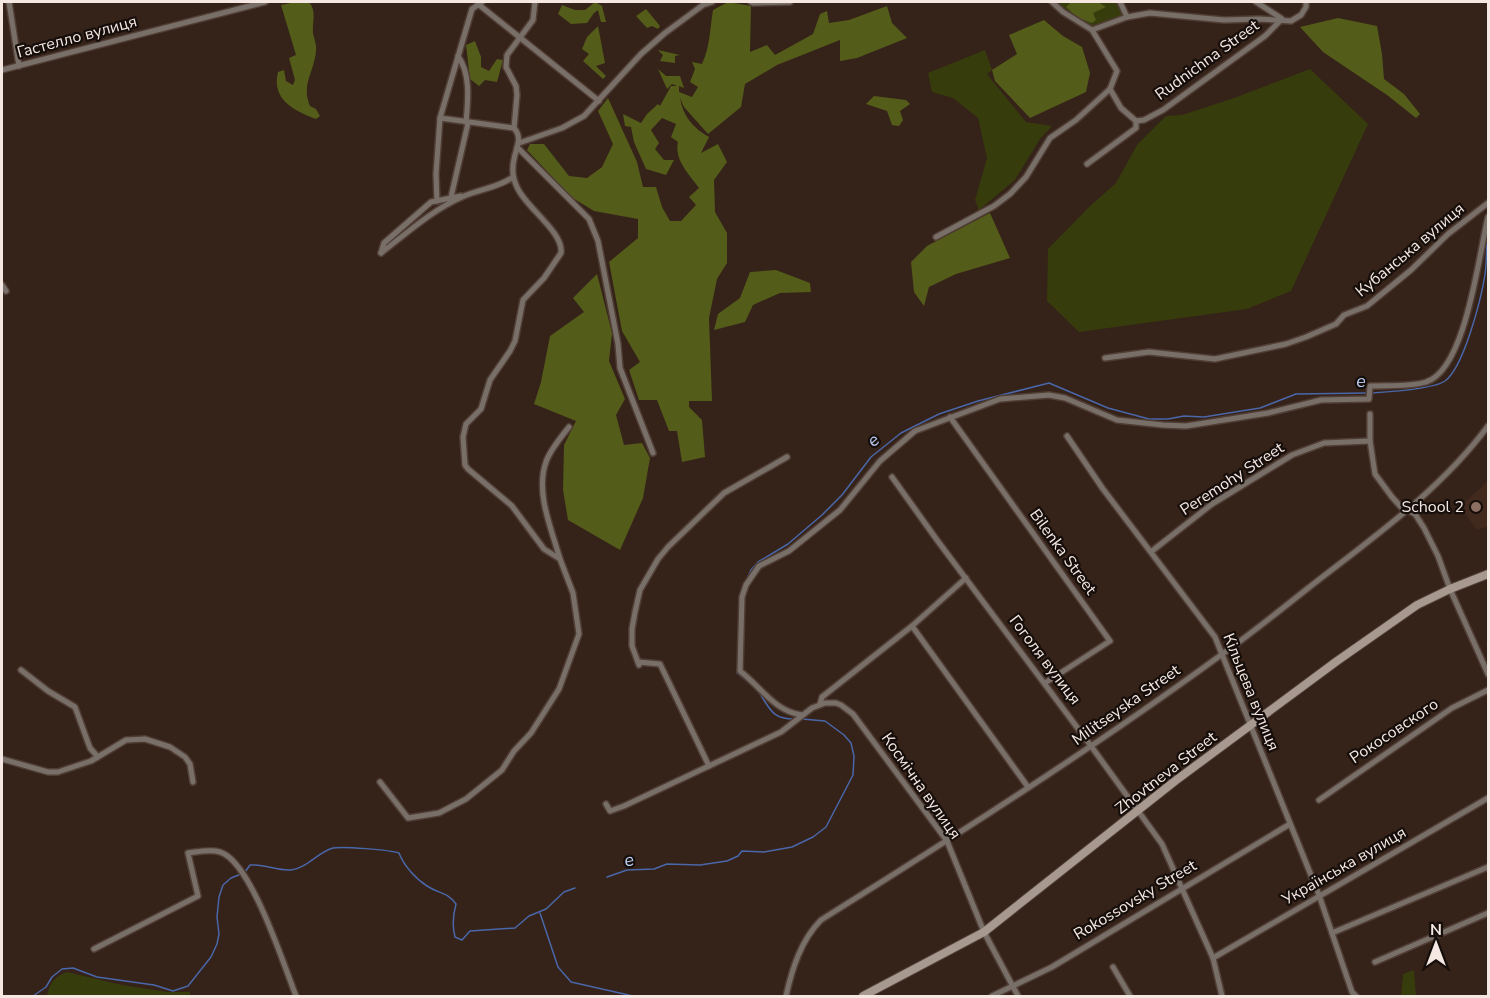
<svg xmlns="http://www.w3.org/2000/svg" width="1490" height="998" font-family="'Nunito Sans',sans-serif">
<rect width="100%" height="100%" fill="#352219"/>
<path fill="#42291d" d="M1488,481V526L1477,530L1463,511L1464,503Z"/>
<g fill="#373c0c">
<path d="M1056,2H1116L1124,16L1092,28L1065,11Z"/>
<path d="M985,50L992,70L987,74L1026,122L1052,126L1040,139L1015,180L979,210L975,200L987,158L978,118L953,98L932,92L928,73Z"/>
<path d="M1310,69L1368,124L1291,291L1247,309L1079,332L1047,301L1048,249L1089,207L1116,183L1137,145L1166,116L1182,115L1237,97Z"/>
<path d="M1414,970L1416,996H1401L1403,974Z"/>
<path d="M67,972L122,985L168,992H190V996H47C48,985 56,975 67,972Z"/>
</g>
<g fill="#545c19">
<path d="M296,2H309C317,11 312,22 313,33C314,39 317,45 316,51C314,73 301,84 310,106L316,109L320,116L316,119C294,111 271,99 278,72L284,70L286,81L293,85L295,80L289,58L296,55L281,5Z"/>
<path d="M595,2L602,6L606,22H601L598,10L594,13L587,23L571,24L558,14L562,5L575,10H585Z"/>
<path d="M728,2L751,6L750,52L767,45L775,55L813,34L820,14L827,11L829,23L849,20L887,6L892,23L907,38L857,58L840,61V40L777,65L745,84L741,107L708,134L684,107L680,98C683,116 693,128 709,137L701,153L718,144L727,162L714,180L715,212L727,233V263L717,279L709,318L712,401H689V407L702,420L705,457L682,462L677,431H669L657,400H639L629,370L640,362L622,331L609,262L638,238V219L594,211L571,197L527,150L530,144H544L569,176L587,178L602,167L613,144L598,111L608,98L637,162L643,187H656L662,207L670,221H681L696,205L689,197L699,188C689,174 674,160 678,142L671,137L676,124L662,118L651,130L659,143L655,149L664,160H674L666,175L646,169L634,142L631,127L625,126L623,114L641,123L647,114L658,104L660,106L671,86H677L672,84L667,89L658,69L666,76H680L684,88L679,86V92L692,97L698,87L690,82L695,69L692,62L702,64C710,47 710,28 713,10Z"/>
<path d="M1071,2H1098L1106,7L1093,13L1096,20L1092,23L1078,18L1066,7Z"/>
<path d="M646,9L660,26L658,29L652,26L647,28L636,16Z"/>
<path d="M1338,18L1377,26L1382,54L1384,79L1404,94L1420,114L1416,118L1387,95L1323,52L1300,27Z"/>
<path d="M1044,20L1063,36L1082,47L1090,73L1086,92L1030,118L995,81L992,70L1017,54L1009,35Z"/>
<path d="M598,26L605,63L596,66L606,76L603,79L583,61L589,54L582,49L587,37Z"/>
<path d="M475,41L481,57V67L489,71L497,59L503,60L497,82L485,80L479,86L470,79L466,45Z"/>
<path d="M658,50L680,55L675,56V63L660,61L663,55Z"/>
<path d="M874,96L906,100L910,104L900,111L903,120L899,126L892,125L887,111L866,104Z"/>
<path d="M990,213L1010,258L956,274L929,287L924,306L914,292L911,262L927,246Z"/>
<path d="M776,270L810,283L811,292L780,293L753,305L745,322L714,330L718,314L740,298L750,272Z"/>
<path d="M597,274L612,333L609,361L625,399L616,415L624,445L642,443L650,458L643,498L620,550L568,520L563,490L564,445L576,421L534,404L541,382L550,336L584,312L573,298Z"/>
</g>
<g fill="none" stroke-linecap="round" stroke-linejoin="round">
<g stroke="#4967a9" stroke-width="1.5">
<path d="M1372,393C1388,392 1433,389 1445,381C1464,367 1481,299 1485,275C1487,261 1486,247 1488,233"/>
<path d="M746,581L751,570L758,562L788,544L822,515L842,495L871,457L901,433L939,414L978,401L1049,383L1108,408L1149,419H1168L1184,416L1204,417L1260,408L1296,394L1368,393"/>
<path d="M738,655L739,609"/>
<path d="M738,665L737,673L753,686"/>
<path d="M758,691C770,708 771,719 794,719"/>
<path d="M245,872L250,865C265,864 277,871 291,870C307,868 318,852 333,848C342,846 390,850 399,853C404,866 416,879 427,886C439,894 446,891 456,904C453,915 452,926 455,937L462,940L470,931L515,928L529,916L546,909L564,892L575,888"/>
<path d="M607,877L627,870L654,869L667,864L700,865L727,861L738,856L742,851L764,852L792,847L813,837L826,827L853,775L854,756L851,743L844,735L825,721L802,719"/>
<path d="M540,913L558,967L571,982L633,996"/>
<path d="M33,996L46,987L52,977L62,969L73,968L97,977L154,985L173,991L188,986L211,957L217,944L219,934L217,917L219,897L223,885L231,878L241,874"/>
</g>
<defs>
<g id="street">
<path d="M9,2L19,66"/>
<path d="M751,2L753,3L790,2"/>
<path d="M1052,2L1063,12L1092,30"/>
<path d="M1120,2L1127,17"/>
<path d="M1256,2L1281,18"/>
<path d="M478,4L599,101"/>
<path d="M458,56C471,74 468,101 466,122"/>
<path d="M2,70L265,2"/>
<path d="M440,118L514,128"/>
<path d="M1136,121L1121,108L1110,89L1117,71L1092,30L1127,17L1150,13L1224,20L1259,19L1291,21L1301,15L1306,7V2"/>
<path d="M519,143L562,128L584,116L641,54L665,33L703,5L712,2"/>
<path d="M517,147L589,219L598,241L618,344L620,368L653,453"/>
<path d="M1087,164L1136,128V121L1144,120L1163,110L1265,36L1282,19"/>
<path d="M451,197L468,123"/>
<path d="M437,201L436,174L440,118L472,9L482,2"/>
<path d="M936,237L994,206L1010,194L1026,177L1050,138L1076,120L1110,89"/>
<path d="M381,253C407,233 432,210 462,197C479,189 498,188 513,177"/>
<path d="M381,253L384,243L431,202L461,196"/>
<path d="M2,285L6,291"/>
<path d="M1105,358L1149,352L1215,359L1286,344L1306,337L1336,324L1344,315L1367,306L1411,270L1448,234L1488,203"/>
<path d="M1370,414V441L1375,474L1392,497L1401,507L1415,514L1424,528L1438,556L1450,589L1488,674"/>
<path d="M950,417L1110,641L1045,683"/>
<path d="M1067,436L1103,489L1215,637L1319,895L1352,992L1356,996"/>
<path d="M892,477L937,540L1091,746L1162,844L1213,958L1222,996"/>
<path d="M1152,551L1212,504L1292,455L1324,443L1370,441"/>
<path d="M560,559C552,530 535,493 546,462C550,450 561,437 569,427"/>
<path d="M912,626L1028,787"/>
<path d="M638,662L660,664L709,766"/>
<path d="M639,665L632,646V629L635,612L640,590L658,559L668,547L724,493L787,457"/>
<path d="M21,670L48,691L75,707L90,748L98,757"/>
<path d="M820,704L822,697L912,626L966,578"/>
<path d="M802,715C774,711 761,687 740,671L742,597L746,585L759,566L789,551L840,510L880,461L915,431L1000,399L1049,395L1065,398L1117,420L1163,425L1186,426L1268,413L1321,400L1369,399L1370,386C1386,385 1411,387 1426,382C1466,370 1479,253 1488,217"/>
<path d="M2,759L48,772H58L91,761L126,740L145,739L170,747L185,757L190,764L193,782"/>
<path d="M380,782L408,818L439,813L466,799L502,770L514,751L531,733L559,689L579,634L573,593L560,559L544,549L512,506L468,469L465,465L463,437L466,424L481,409L490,380L510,351L515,341L523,300L544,278L561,253C564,232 525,207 517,187C513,179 512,168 514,159C516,148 523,138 514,128L517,95L516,86L506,67L507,55L533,20L535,2"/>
<path d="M1319,800L1452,708L1488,690"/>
<path d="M606,804L610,811L624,806L781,732L812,708L825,703H836L841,705L853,714L947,841L984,932L1018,996"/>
<path d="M1332,933L1488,867"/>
<path d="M94,949L198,896L188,853C198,852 210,849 220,852C251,861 284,966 296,996"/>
<path d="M1213,958L1488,798"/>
<path d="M1375,962L1488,913"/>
<path d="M1113,967L1130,996"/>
<path d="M786,996C792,969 801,940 821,920C957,835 1092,749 1221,655C1251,634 1279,611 1307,589C1371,539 1440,491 1488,426"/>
<path d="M992,996L1052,967L1290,824"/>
</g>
<path id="secondary" d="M863,996L984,932L1175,781L1337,661L1417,605L1450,589L1488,574"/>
</defs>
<use href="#street" stroke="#503e35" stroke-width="8"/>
<use href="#secondary" stroke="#503e35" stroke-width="10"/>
<use href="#street" stroke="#796f69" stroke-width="5"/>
<use href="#secondary" stroke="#a7998f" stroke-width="8"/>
</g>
<circle fill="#8d6e63" stroke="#160e0a" stroke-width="2" cx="1476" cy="507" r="6"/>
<g text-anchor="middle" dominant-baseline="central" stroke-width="4.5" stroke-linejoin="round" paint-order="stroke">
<g font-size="16" fill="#f5e8e2" stroke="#160e0a">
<text transform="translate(77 37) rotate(-15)">Гастелло вулиця</text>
<text transform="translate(1207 60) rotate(-36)">Rudnichna Street</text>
<text transform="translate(1410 250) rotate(-40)">Кубанська вулиця</text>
<text transform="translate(1232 479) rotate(-33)">Peremohy Street</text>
<text transform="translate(1063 552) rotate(54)">Bilenka Street</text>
<text transform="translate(1045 660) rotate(53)">Гоголя вулиця</text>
<text transform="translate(1251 692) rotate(68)">Кільцева вулиця</text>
<text transform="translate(1126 705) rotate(-35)">Militseyska Street</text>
<text transform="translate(1394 731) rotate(-34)">Рокосовского</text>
<text transform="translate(1166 773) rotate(-38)">Zhovtneva Street</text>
<text transform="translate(921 786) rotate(55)">Космічна вулиця</text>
<text transform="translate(1344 866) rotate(-30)">Українська вулиця</text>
<text transform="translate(1135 900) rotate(-31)">Rokossovsky Street</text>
</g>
<g font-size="16" fill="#f5e8e2" stroke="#160e0a" text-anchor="end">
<text x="1464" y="507">School 2</text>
</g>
<g font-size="18" font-style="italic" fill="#bfd1f7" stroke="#160e0a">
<text transform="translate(1361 381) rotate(-1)">e</text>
<text transform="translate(873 440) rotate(-40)">e</text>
<text transform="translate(629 860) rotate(-12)">e</text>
</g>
</g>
<rect width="1490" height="998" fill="none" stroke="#f5e8e2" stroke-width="6"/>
<g transform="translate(1436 944)" stroke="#160e0a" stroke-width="4.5" paint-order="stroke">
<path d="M0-4.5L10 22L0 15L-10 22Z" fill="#f5e8e2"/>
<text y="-9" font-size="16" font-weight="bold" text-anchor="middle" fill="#f5e8e2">N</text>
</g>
</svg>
